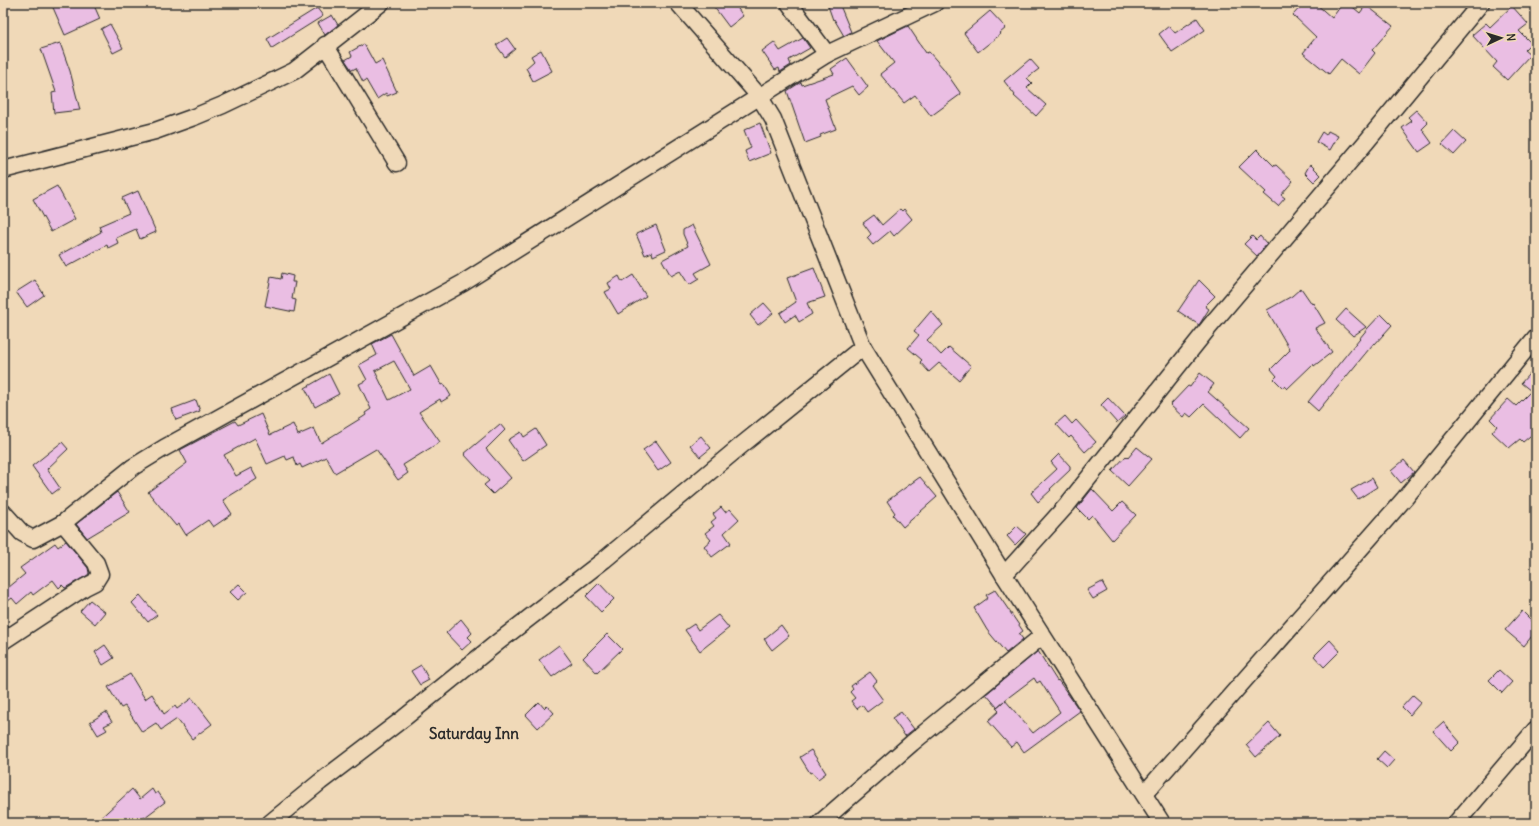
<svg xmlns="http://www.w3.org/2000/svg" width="1539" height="826" font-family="Delius,sans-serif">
<rect width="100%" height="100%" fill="#f0d9b8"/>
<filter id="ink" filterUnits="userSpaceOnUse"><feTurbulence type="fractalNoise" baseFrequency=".025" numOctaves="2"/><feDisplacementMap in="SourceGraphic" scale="8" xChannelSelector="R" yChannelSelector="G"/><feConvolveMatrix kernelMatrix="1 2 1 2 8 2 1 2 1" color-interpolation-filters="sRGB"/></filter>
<g filter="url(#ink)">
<g fill="#eabee3" stroke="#2b2b2b" fill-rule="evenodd">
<path d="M51,3H93L100,19L65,35Z"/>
<path d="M711,3H734L743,16L729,27Z"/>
<path d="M827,3H839L851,32L844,36L834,19L833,20Z"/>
<path d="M1304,3H1315L1332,18L1343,3H1348L1360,13L1366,5L1393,26L1372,50L1375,53L1359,74L1341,59L1329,74L1303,53L1316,37L1293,15Z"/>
<path d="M1512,6L1528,24L1519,31L1531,43L1524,50L1530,55L1507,80L1493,67L1497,62L1472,35L1486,23L1490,27Z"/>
<path d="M317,8L323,16L272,48L267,39Z"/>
<path d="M990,11L1006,28L1000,33L1001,34L978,52L964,33Z"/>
<path d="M332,15L338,25L325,35L318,23Z"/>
<path d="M1197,18L1205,30L1172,52L1159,34L1169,26L1175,33Z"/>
<path d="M110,24L123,48L113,53L101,29Z"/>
<path d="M908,26L926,53L929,52L943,68L961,94L931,116L915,95L904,103L880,74L894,63L877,41Z"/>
<path d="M507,38L515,49L505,57L496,45Z"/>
<path d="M803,38L810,48L789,60L791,65L780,72L779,68L775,70L762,51L774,42L780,51Z"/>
<path d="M60,43L70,71L80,110L54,113L52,93L56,92L41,49Z"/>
<path d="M364,44L375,64L382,60L397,92L387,96L386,93L377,99L366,80L363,82L356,68L352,70L345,60L352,56L350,52Z"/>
<path d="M541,50L552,71L533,81L526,68L534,61L531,56Z"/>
<path d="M847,58L868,87L859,95L852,86L825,99L836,129L820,135L821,137L805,143L787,91L801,82L802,85L834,74L831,69Z"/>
<path d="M1030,59L1039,69L1027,78L1032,83L1027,88L1046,105L1036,116L1014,96L1015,95L1004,81Z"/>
<path d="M1416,110L1428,123L1422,129L1432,143L1419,152L1402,128L1412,121L1408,117Z"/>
<path d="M760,123L771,153L749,162L745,151L751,148L744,130Z"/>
<path d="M1328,131L1338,136L1330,150L1316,142L1322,132L1326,135Z"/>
<path d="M1454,131L1466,142L1454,155L1442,144Z"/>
<path d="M1257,149L1274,166L1276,165L1293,181L1281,195L1285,198L1278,206L1264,194L1266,192L1239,167Z"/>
<path d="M1310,164L1321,175L1314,182L1305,173Z"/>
<path d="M57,186L75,219L51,232L33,199Z"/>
<path d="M138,191L156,232L140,239L136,229L116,238L118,243L108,248L107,245L66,267L59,255L101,232L99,226L129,213L122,198Z"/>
<path d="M900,209L902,211L904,209L912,219L894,236L890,231L873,245L867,238L871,234L863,223L874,215L882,225Z"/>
<path d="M656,225L666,250L653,256L652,252L645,255L636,234Z"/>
<path d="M692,225L711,264L695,273L699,279L689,285L680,271L671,276L662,260L688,246L683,234V230Z"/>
<path d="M1252,236L1256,240L1260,236L1267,244L1257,256L1244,244Z"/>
<path d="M814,268L825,297L807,303L812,314L799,322L795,315L785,322L780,313L796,302L787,278Z"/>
<path d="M282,273L293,276L292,282H295L292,299L296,300L294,312L265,306L271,277L281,279Z"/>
<path d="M633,275L646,296L618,314L605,292L611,289L608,283L619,276L622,282Z"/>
<path d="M35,280L44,295L27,307L16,292Z"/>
<path d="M1199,280L1215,296L1205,306L1209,309L1199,325L1178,311Z"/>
<path d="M1301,288L1312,304L1313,303L1325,323L1315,328L1332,352L1314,366L1313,364L1287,389L1284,386L1283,388L1274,379L1277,376L1271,369L1290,350L1267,310L1292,296Z"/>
<path d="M764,303L773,313L758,325L750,315Z"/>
<path d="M1346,309L1366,327L1353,336L1336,320Z"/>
<path d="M931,311L943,325L927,340L941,355L949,347L971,366L959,380L939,363L929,372L920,362L922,360L908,348L919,335L914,331Z"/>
<path d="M1381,314L1392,325L1375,344L1374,343L1318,411L1308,402L1368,328Z"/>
<path d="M391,334L414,376L431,366L442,385L444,384L451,396L441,402L440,399L419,412L440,442L403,465L408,473L398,480L376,449L335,473L326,457L302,468L300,464L297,466L294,457L287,460L285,456L267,464L255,438L224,455L236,476L251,468L257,479L223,500L232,514L213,527L208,520L186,535L179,524L176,526L148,492L187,463L180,450L235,421L238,425L261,414L270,435L293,424L298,435L314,428L321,443L363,417L366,415L365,413L371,409L359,384L367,380L359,365L377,355L372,344ZM394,361L410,389L389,400L375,371Z"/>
<path d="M1536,366V431L1523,442L1520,439L1509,448L1492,432L1497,426L1490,419L1508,399L1516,406L1531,391L1521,383Z"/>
<path d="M1200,373L1214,384L1208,392L1249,428L1240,438L1204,404L1191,417L1186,413L1183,417L1170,405L1188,386L1190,387Z"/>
<path d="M329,374L339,394L315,407L305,388Z"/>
<path d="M1108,398L1125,416L1117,423L1101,405Z"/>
<path d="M196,400L200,411L176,420L172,409Z"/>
<path d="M1065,416L1072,424L1076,420L1096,442L1085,452L1071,436L1069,438L1056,424Z"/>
<path d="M500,424L505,430L486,449L511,478L493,494L484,485L489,481L464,454Z"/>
<path d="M536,429L546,445L523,461L508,440L521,432L524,437Z"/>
<path d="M701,436L711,448L700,457L690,445Z"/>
<path d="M656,441L671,462L658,471L643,450Z"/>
<path d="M62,442L68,449L47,469L60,488L52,494L32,466Z"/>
<path d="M1137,447L1152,459L1128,486L1112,471L1126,456L1128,458Z"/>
<path d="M1059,454L1070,466V470L1050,489L1051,490L1038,502L1031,493L1057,469L1051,462Z"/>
<path d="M1404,460L1414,472L1401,483L1391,471Z"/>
<path d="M920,477L937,497L903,527L893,515L895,513L887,501Z"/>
<path d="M1372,478L1377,487L1358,499L1351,490Z"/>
<path d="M1092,489L1113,511L1122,502L1136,515L1112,540L1092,515L1088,519L1077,508Z"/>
<path d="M117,492L130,512L87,538L76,524Z"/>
<path d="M721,507L725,512L730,509L739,519L724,533L731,543L712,557L704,546L711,540L705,533L714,526L711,522L716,518L713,514Z"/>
<path d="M1017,526L1026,534L1015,545L1007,536Z"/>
<path d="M66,541L88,568L89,573L88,575L65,588L62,585L59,588L53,580L33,595L31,592L17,604L12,598L3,605V592L25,574L20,568L55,543L58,547Z"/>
<path d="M1102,582L1107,591L1093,599L1087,590Z"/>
<path d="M599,583L614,599L601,612L586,596Z"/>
<path d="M239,584L247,592L238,600L230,592Z"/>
<path d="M995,590L1023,631L1019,634L1023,639L1006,653L987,630L974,608L988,598L986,595Z"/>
<path d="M140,595L157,615L148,622L132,603Z"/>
<path d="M90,600L105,612L95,624L80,611Z"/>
<path d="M1522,611L1536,625V631L1524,646L1505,630Z"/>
<path d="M718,615L729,628L700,651L685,630L694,624L698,630Z"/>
<path d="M461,619L472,633L468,637L472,641L462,650L446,633Z"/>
<path d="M781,625L789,636L772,650L764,639Z"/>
<path d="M607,634L622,649L597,673L583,658Z"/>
<path d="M1330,640L1340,651L1324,667L1314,656Z"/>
<path d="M105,645L114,658L103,665L95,652Z"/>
<path d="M559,645L572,663L552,677L539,660Z"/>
<path d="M1038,651L1057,681L1058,680L1080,711L1024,752L1017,742L1011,747L988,721L999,711L996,708L1004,701L997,707L986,694ZM1034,678L1037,683L1040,681L1060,712L1033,733L1005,700Z"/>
<path d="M421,665L429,680L420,685L411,671Z"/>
<path d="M1499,670L1512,682L1502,693L1489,680Z"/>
<path d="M870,672L877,681L872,685L883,700L867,712L862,705L857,709L851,701L855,698L850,692L853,689L851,686Z"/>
<path d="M130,674L145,699L152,694L164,714L175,706L177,709L192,698L212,724L192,739L177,719L161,730L156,723L142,732L125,706L121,708L108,687Z"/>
<path d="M1413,695L1421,702L1410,715L1402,707Z"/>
<path d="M539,702L544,708L547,705L554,713L538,728L526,715Z"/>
<path d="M106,712L112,722L104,726L107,730L98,735L90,722Z"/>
<path d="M901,712L914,729L905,736L892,718Z"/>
<path d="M1443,722L1460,742L1451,751L1433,731Z"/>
<path d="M1269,723L1280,736L1256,757L1246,745Z"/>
<path d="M811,750L826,773L818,779L812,772L810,773L800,757Z"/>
<path d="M1384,751L1394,760L1387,768L1377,759Z"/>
<path d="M132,789L140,799L152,789L155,794L158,792L165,802L137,823H95Z"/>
</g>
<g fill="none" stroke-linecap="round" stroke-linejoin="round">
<defs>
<g id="minor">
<path d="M678,3L759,96L773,119L863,347L1004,575L1162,823"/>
<path d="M789,3L827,54"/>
<path d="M325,45L397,163"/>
<path d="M3,170L155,131L194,117L223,105L294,71L381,3"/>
<path d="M3,512L22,533L33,539L63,523L96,563L100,574L95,582L85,587L3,641"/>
<path d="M63,523L133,467L164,448L463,283L827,54L935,3"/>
<path d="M1004,575L1067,505L1210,326L1367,141L1481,3"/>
<path d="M1144,794L1405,498L1536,337"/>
<path d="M270,823L320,782L404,718L498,642L604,560L743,444L863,347"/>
<path d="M820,823L912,743L1042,636"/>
<path d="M1456,823L1536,729"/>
</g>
</defs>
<use href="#minor" stroke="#2b2b2b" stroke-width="19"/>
<use href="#minor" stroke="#f0d9b8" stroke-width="16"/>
</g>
</g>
<g text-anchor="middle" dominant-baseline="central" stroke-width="3.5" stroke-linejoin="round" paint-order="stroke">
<g font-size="15" font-weight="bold" fill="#2b2b2b" stroke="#f0d9b8">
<text x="474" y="733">Saturday Inn</text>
</g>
</g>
<rect width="1539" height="826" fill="none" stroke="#f0d9b8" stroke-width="16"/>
<rect x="8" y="8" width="1523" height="810" fill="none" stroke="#2b2b2b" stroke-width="1.5" filter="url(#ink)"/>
<g transform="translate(1501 38) rotate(86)" stroke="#f0d9b8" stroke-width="3" paint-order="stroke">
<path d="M0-3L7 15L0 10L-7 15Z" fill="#2b2b2b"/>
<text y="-6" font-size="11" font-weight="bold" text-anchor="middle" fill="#2b2b2b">N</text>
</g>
</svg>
